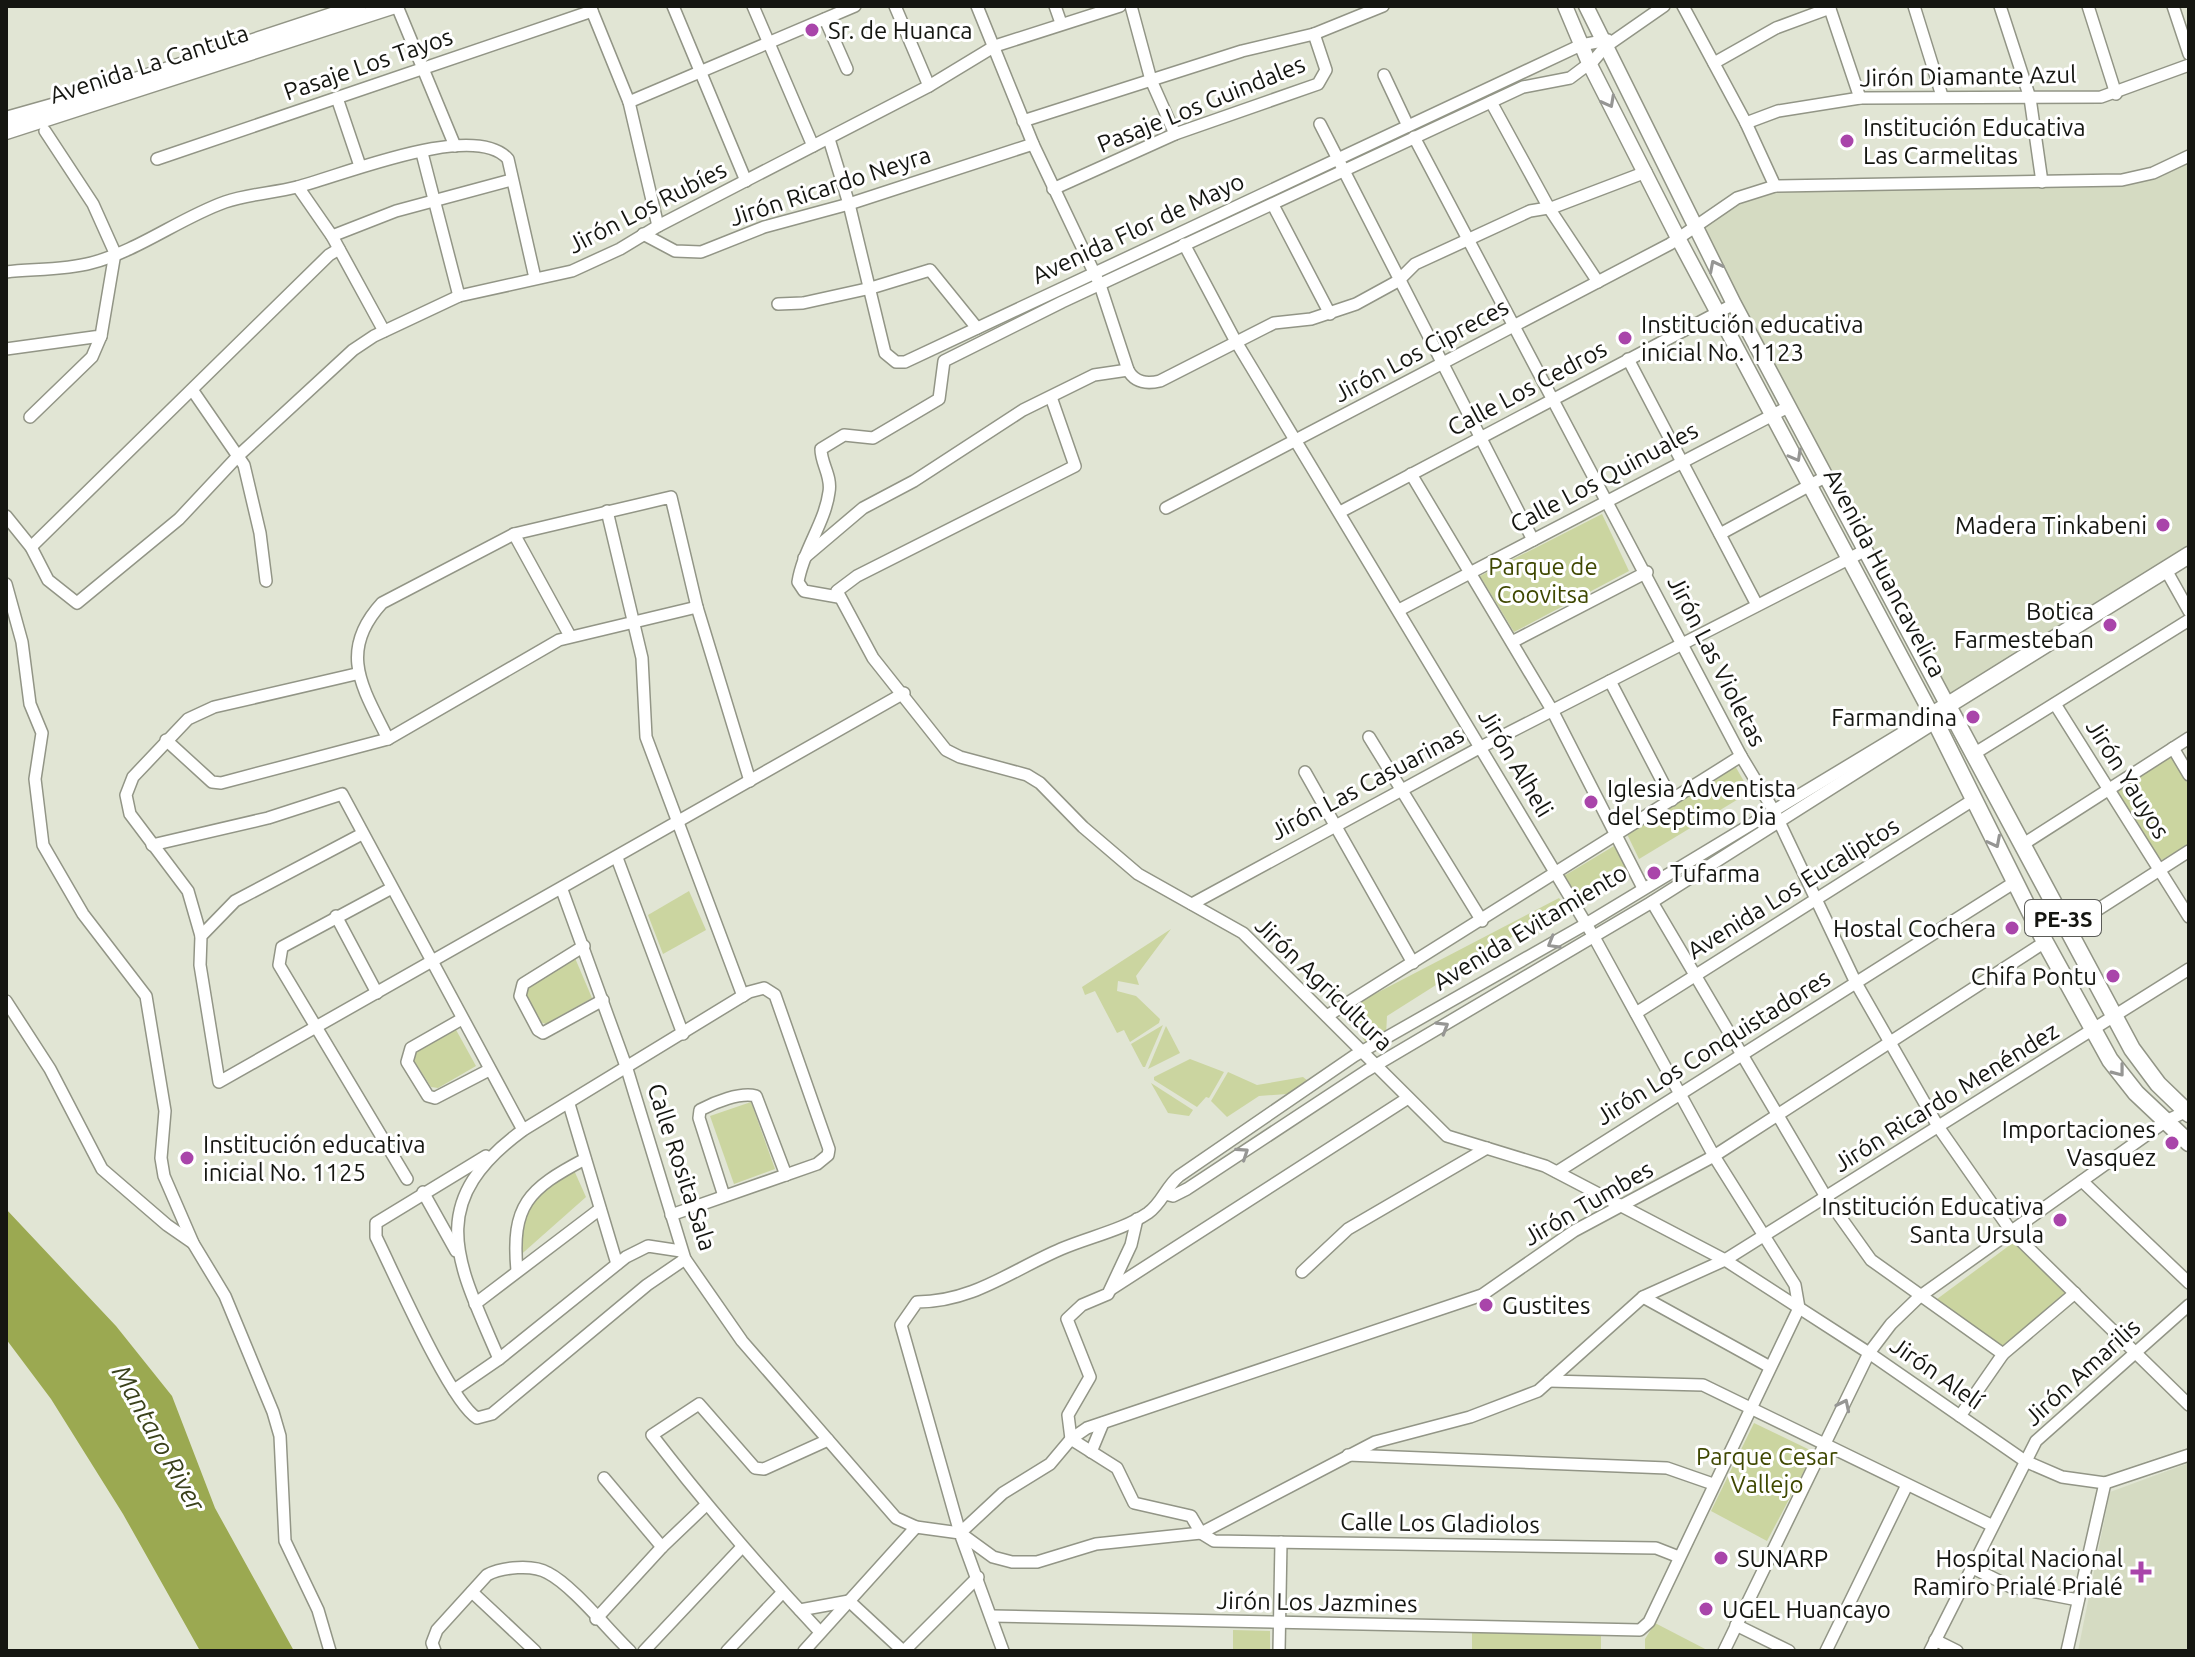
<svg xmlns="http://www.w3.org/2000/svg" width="2195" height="1657" font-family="Ubuntu,sans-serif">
<rect width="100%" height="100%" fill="#e1e5d4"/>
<g fill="#d5dbc2">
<path d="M2189,160V549L1951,700L1698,226L1731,207L1778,190L2124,184Z"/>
<path d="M2189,1463V1651H2078L2110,1492Z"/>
</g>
<g fill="#cbd5a0">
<path d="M1602,514L1629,571L1514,632L1480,576Z"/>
<path d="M2172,756L2189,786V844L2160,861L2114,793Z"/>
<path d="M1734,764L1750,792L1639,859L1627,834Z"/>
<path d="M1614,846L1628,869L1580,901L1564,876Z"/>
<path d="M689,891L706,930L663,954L648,915Z"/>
<path d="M1559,898L1564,904L1387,1016L1386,1035L1368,1046L1344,1010Z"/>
<path d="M1171,929L1136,976L1139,985L1118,981L1117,991L1136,996L1160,1019L1159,1023L1130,1042L1124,1030L1117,1033L1095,991L1085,995L1082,987Z"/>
<path d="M575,958L592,998L546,1024L540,1022L523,992L525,986Z"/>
<path d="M1163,1025L1145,1067H1143L1131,1044Z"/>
<path d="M1166,1026L1180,1053L1148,1069Z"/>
<path d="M455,1028L476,1066L438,1088L431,1087L412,1058L414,1050Z"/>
<path d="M1190,1059L1224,1072L1209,1098L1206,1097L1197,1107L1154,1080V1077Z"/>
<path d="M1228,1072L1257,1085L1303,1077L1308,1081L1287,1094L1259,1096L1227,1117L1211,1101Z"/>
<path d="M1151,1083L1193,1110L1189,1116L1168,1113Z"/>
<path d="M751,1102L775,1169L734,1184L710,1116Z"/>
<path d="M573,1168L586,1197L516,1259C516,1209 535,1194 573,1168Z"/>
<path d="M2014,1242L2068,1295L2002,1347L1933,1302Z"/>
<path d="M1754,1423L1814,1452L1767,1541L1711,1511Z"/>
<path d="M1655,1623L1709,1651H1645V1639Z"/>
<path d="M1233,1630L1270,1631V1651H1233Z"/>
<path d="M1472,1631L1601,1634V1651H1472Z"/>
</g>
<path fill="#9ba951" d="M6,1209L116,1326L172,1396L215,1508L294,1651L199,1649L123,1514L51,1399L6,1339Z"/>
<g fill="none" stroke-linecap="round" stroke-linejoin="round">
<defs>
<g id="minor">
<path d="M397,6L455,146"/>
<path d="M590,6L629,102L658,226"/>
<path d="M673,6L746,181"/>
<path d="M753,6L813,146"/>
<path d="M895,6L929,86"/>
<path d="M977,6L1033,144L1100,285L1128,370C1135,383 1147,384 1160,381L1274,323L1311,319L1356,304L1398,281L1415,264L1530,211L1554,207L1646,172"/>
<path d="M1055,6L1061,23"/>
<path d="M1131,6L1151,80L1175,134"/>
<path d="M1683,6L1746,123L1775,186"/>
<path d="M1829,6L1860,98"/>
<path d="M1914,6L1942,96"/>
<path d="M2000,6L2030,98L2042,182"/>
<path d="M2088,6L2116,94"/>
<path d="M2173,6L2189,54"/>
<path d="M825,19L847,69"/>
<path d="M1714,63L1776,28L1830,8"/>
<path d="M1384,75L1408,126"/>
<path d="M337,98L360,166"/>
<path d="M629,102L855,6"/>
<path d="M1491,102L1549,208L1598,282"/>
<path d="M1023,121L1242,51L1314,34L1383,6"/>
<path d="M1746,123L1778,111L1860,98L2101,97L2189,65"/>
<path d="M1320,124L1533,540"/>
<path d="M1414,137L1741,756L1774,811L1856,983L1939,1128L2011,1231L2189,1405"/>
<path d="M829,139L849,204L885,353L896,362H905L1581,45L1608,40"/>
<path d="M422,153L459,296"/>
<path d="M157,159L592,11"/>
<path d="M298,187L332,236L384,331"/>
<path d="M1053,189L1175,134L1318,84L1326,70L1314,34"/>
<path d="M1273,205L1330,314"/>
<path d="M643,234L675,251L701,252L764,227L849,204L1033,144"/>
<path d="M332,236L396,211L511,180"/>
<path d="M1184,244L1235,340L1594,937L1714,1156L1795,1285L1799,1308"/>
<path d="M6,272C33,269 65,270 91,263C138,251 180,218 225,202C248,194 274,193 297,187C341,176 474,120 508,159L535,278"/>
<path d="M778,304L803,303L871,288L930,270L977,328"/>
<path d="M6,349L101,336L115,253L93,204L45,131"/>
<path d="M1628,359L1757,605"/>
<path d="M193,391L244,465L260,533L266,581"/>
<path d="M1051,397L1075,466L857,576L837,591L873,658L946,750L960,757L1027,775L1040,783L1083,827L1138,874L1243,933L1447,1136L1545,1166L1725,1260L1869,1353L2025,1461L2062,1477L2105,1483L2189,1455"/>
<path d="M30,417L92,357L101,336"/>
<path d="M1411,474L1552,710L1643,888"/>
<path d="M1166,508L1670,244L1737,198L1775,186L2122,180L2153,173L2189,156"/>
<path d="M607,511L642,658L646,737L743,996"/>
<path d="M1340,512L1734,304"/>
<path d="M6,516L31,547L48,580L77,603L179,519L238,456L353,350L374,336L459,296L572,271L620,249L658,226L929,86L995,46L1120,6"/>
<path d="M514,534L570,636"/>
<path d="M1720,534L1825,477"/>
<path d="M31,547L329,255L339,249"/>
<path d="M804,558L863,508L914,481L1023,410L1094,375L1128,370"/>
<path d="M2166,570L2189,611"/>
<path d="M6,584L22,642L30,704L42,733L35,779L43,845L83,914L146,996L165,1111L161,1158L164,1176L193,1243L225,1296L273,1412L280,1436L285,1541L318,1610L330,1651"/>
<path d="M838,597L804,591L798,582C803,550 825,523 829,492C832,476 821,464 821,449L844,435L873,438L939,399L944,361L1062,302L1523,87L1570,78L1594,60L1605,47L1664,6"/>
<path d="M1399,610L1788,407"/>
<path d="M1512,642L1647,572"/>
<path d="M1610,681L1672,800"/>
<path d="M2055,704L2189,917"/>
<path d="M1369,737L1482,921"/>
<path d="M388,739C363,688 337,652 382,603L514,534L671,497L697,607L750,781"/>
<path d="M166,740L212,782L221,783L388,739L559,640L697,607"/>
<path d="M2173,748L2189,775"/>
<path d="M1972,755L2189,620"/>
<path d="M1305,772L1413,963"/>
<path d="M362,834L235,901L201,936L200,965L219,1082L904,693"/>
<path d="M152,845L268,818L342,794L523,1130"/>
<path d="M2022,845L2189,738"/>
<path d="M617,858L683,1034"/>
<path d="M390,889L282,947L279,965L407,1179"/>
<path d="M562,890L627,1069L685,1259L742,1341L896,1518L916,1527L960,1533L1003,1651"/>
<path d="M1652,902L1826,1197L1871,1260L2003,1354"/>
<path d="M1192,904L1481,747L1864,551"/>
<path d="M336,916L377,993"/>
<path d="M2069,928L2189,851"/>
<path d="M201,936L188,891L130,814L126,795L133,777L188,719L214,707L356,674"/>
<path d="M584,946L523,984L520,996L538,1030L543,1033L603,1000"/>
<path d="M6,1001L50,1069L102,1169L167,1225L193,1243"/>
<path d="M1636,1013L1973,800"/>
<path d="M1327,1016L1741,756"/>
<path d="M462,1019L411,1048L407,1062L428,1096L435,1098L489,1070"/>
<path d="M569,1104L617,1264"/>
<path d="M486,1156L376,1223V1237C393,1271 450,1402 477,1418L492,1414L647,1285L685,1259"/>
<path d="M1557,1172L2015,882"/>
<path d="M2082,1181L2189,1283"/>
<path d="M423,1192L456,1251"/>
<path d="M1165,1194L1173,1196L1187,1189L1366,1071L1652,902L1936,722"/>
<path d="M724,1196L699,1118L700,1110C715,1102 740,1092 756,1096L786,1175"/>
<path d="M517,1271C511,1205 528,1189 585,1159"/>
<path d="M1302,1272L1348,1229L1487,1148"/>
<path d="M1111,1289L1408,1098"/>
<path d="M1643,1297L1770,1367"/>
<path d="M475,1304L600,1209"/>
<path d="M499,1359C458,1263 422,1204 523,1130L749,992L764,988L775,995L829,1149L828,1155L817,1164L671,1215"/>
<path d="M1549,1381L1703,1385L1991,1525"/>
<path d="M454,1390L499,1359L626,1257L648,1246L681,1251"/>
<path d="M1960,1416L2003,1354L2075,1293"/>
<path d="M1071,1439L1068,1415L1090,1377L1067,1319L1082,1305L1108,1294L1131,1245L1137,1219"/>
<path d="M1071,1439L1117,1468L1134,1503L1191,1516L1201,1533"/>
<path d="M1091,1452L1103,1423"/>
<path d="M1348,1455L1667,1468L1713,1484"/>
<path d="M604,1478L662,1547"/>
<path d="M960,1533L901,1325L917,1302C973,1302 1012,1270 1061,1249C1089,1237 1123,1230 1148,1213C1162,1203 1166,1187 1179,1176L1354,1056L1586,924L1932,715"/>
<path d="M960,1533L993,1557L1012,1562H1037L1096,1544L1201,1533L1375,1442L1470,1417L1538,1391L1643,1297L1725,1260L2189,969"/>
<path d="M960,1533L1003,1493L1050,1464L1071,1439L1087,1428L1482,1295L1574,1231L1714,1156L2045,942"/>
<path d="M1201,1533L1214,1541L1656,1548L1679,1557"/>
<path d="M1971,1567L2011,1587L2078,1600"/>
<path d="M472,1592L535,1651"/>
<path d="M800,1610L849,1601L903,1651"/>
<path d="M992,1616L1640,1630L1649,1622L1799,1308"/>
<path d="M596,1619L662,1547L706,1505"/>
<path d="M1736,1625L1789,1651"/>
<path d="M820,1632C761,1569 705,1504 652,1435L699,1404L755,1468L764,1469L828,1440"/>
<path d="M1935,1640L1957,1651"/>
<path d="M435,1651L432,1643L437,1630L487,1575C502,1567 533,1564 548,1573C572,1585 609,1631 630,1651"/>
<path d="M644,1651L742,1547"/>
<path d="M727,1651L782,1593"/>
<path d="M804,1651L916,1527"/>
<path d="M904,1651L978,1577"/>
<path d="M1279,1651L1281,1542"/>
<path d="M1724,1651L1869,1353L1891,1324L1919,1297L2166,1121L2189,1110"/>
<path d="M1826,1651L1907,1485"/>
<path d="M1930,1651L2036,1441L2189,1305"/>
<path d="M2067,1651L2105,1483"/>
</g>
<g id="major">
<path d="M1565,6L1589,63L1678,238L1932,715"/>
<path d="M1586,6L1734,304L1948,706"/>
<path d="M6,119L84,97L359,6"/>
<path d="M6,132L395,6"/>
</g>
<g id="highway">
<path d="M2189,555L1932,715L2045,942L2110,1060L2136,1093L2189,1143"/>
<path d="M1948,706L2132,1049L2158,1084L2189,1114"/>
</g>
</defs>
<use href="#minor" stroke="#929586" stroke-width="14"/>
<use href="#major" stroke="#929586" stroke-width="17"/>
<use href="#highway" stroke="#929586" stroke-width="19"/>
<use href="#minor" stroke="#fff" stroke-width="11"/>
<use href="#major" stroke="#fff" stroke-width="14"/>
<use href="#highway" stroke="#fff" stroke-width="16"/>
</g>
<defs><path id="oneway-chevron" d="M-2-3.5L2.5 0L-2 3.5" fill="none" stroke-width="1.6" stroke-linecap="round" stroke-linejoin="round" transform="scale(2)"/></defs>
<g stroke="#969694">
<use href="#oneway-chevron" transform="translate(1609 102) rotate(62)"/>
<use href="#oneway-chevron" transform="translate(1715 266) rotate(-117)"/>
<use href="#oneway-chevron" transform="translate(1796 456) rotate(61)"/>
<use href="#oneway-chevron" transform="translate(1995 842) rotate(63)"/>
<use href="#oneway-chevron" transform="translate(1553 943) rotate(150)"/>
<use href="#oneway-chevron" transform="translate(1443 1027) rotate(-31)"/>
<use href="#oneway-chevron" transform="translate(2119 1071) rotate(52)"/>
<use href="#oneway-chevron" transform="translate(1243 1153) rotate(-34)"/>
<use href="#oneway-chevron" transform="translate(1844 1405) rotate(-64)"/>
</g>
<g fill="#a945aa" stroke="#fff" stroke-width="3">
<circle cx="812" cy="30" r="8"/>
<circle cx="1847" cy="141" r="8"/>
<circle cx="1625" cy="338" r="8"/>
<circle cx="2163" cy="525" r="8"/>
<circle cx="2110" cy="625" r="8"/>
<circle cx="1973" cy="717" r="8"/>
<circle cx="1591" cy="802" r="8"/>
<circle cx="1654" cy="873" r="8"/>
<circle cx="2012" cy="928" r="8"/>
<circle cx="2113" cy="976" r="8"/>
<circle cx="2172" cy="1143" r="8"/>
<circle cx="187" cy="1158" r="8"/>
<circle cx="2060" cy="1220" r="8"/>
<circle cx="1486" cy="1305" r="8"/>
<circle cx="1721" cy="1558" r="8"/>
<path d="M2137 1560h8v8h8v8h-8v8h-8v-8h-8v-8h8z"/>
<circle cx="1706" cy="1609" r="8"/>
</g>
<g text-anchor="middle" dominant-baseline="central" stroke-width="6" stroke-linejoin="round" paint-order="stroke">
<rect fill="#fff" stroke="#5b5c58" stroke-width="2" x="2025" y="900" width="76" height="36" rx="6"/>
<g font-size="22" font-weight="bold" fill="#151611">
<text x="2063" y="918">PE-3S</text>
</g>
<g font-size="24" fill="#151611" stroke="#fff" text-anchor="start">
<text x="828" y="30">Sr. de Huanca</text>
<text x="1863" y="127">Institución Educativa<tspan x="1863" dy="28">Las Carmelitas</tspan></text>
<text x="1641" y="324">Institución educativa<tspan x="1641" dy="28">inicial No. 1123</tspan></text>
<text x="2147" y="525" text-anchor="end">Madera Tinkabeni</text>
<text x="2094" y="611" text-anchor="end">Botica<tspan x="2094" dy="28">Farmesteban</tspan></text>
<text x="1957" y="717" text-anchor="end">Farmandina</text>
<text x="1607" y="788">Iglesia Adventista<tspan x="1607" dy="28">del Septimo Dia</tspan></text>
<text x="1670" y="873">Tufarma</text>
<text x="1996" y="928" text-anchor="end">Hostal Cochera</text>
<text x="2097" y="976" text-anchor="end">Chifa Pontu</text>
<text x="2156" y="1129" text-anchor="end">Importaciones<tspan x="2156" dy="28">Vasquez</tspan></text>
<text x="203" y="1144">Institución educativa<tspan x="203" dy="28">inicial No. 1125</tspan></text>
<text x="2044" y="1206" text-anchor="end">Institución Educativa<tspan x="2044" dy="28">Santa Ursula</tspan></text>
<text x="1502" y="1305">Gustites</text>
<text x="1737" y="1558">SUNARP</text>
<text x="2123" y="1558" text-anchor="end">Hospital Nacional<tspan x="2123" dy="28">Ramiro Prialé Prialé</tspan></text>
<text x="1722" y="1609">UGEL Huancayo</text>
</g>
<g font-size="24" fill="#151611" stroke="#fff">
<text transform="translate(149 64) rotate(-18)">Avenida La Cantuta</text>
<text transform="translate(368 64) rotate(-19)">Pasaje Los Tayos</text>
<text transform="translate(1968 76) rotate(-1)">Jirón Diamante Azul</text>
<text transform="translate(1201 104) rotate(-22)">Pasaje Los Guindales</text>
<text transform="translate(830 186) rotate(-18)">Jirón Ricardo Neyra</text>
<text transform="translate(647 207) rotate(-27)">Jirón Los Rubíes</text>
<text transform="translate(1138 228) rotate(-25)">Avenida Flor de Mayo</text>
<text transform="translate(1421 350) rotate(-28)">Jirón Los Cipreces</text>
<text transform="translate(1527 388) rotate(-28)">Calle Los Cedros</text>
<text transform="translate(1604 477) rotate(-28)">Calle Los Quinuales</text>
<text transform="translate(1885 573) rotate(62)">Avenida Huancavelica</text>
<text transform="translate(1717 661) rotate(63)">Jirón Las Violetas</text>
<text transform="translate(1516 763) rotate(59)">Jirón Alheli</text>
<text transform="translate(2128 779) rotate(58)">Jirón Yauyos</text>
<text transform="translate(1367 783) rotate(-28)">Jirón Las Casuarinas</text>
<text transform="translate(1793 888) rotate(-32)">Avenida Los Eucaliptos</text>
<text transform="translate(1530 927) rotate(-31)">Avenida Evitamiento</text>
<text transform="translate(1324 984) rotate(44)">Jirón Agricultura</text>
<text transform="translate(1713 1047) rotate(-32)">Jirón Los Conquistadores</text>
<text transform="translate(1946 1097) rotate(-32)">Jirón Ricardo Menéndez</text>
<text transform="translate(682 1167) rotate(72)">Calle Rosita Sala</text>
<text transform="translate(1588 1203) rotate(-30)">Jirón Tumbes</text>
<text transform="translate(2082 1372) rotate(-42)">Jirón Amarilis</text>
<text transform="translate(1937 1373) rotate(35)">Jirón Alelí</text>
<text transform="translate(1440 1523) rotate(1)">Calle Los Gladiolos</text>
<text transform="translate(1317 1602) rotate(1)">Jirón Los Jazmines</text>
</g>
<g font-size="24" fill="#3f4801" stroke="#fff">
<text x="1543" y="566">Parque de<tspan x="1543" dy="28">Coovitsa</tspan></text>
<text x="1767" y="1456">Parque Cesar<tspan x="1767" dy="28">Vallejo</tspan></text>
</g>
<g font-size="26" font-style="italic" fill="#3a411b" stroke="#fff">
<text transform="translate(159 1438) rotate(61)">Mantaro River</text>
</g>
</g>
<rect width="2195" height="1657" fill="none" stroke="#151611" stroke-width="16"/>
</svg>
